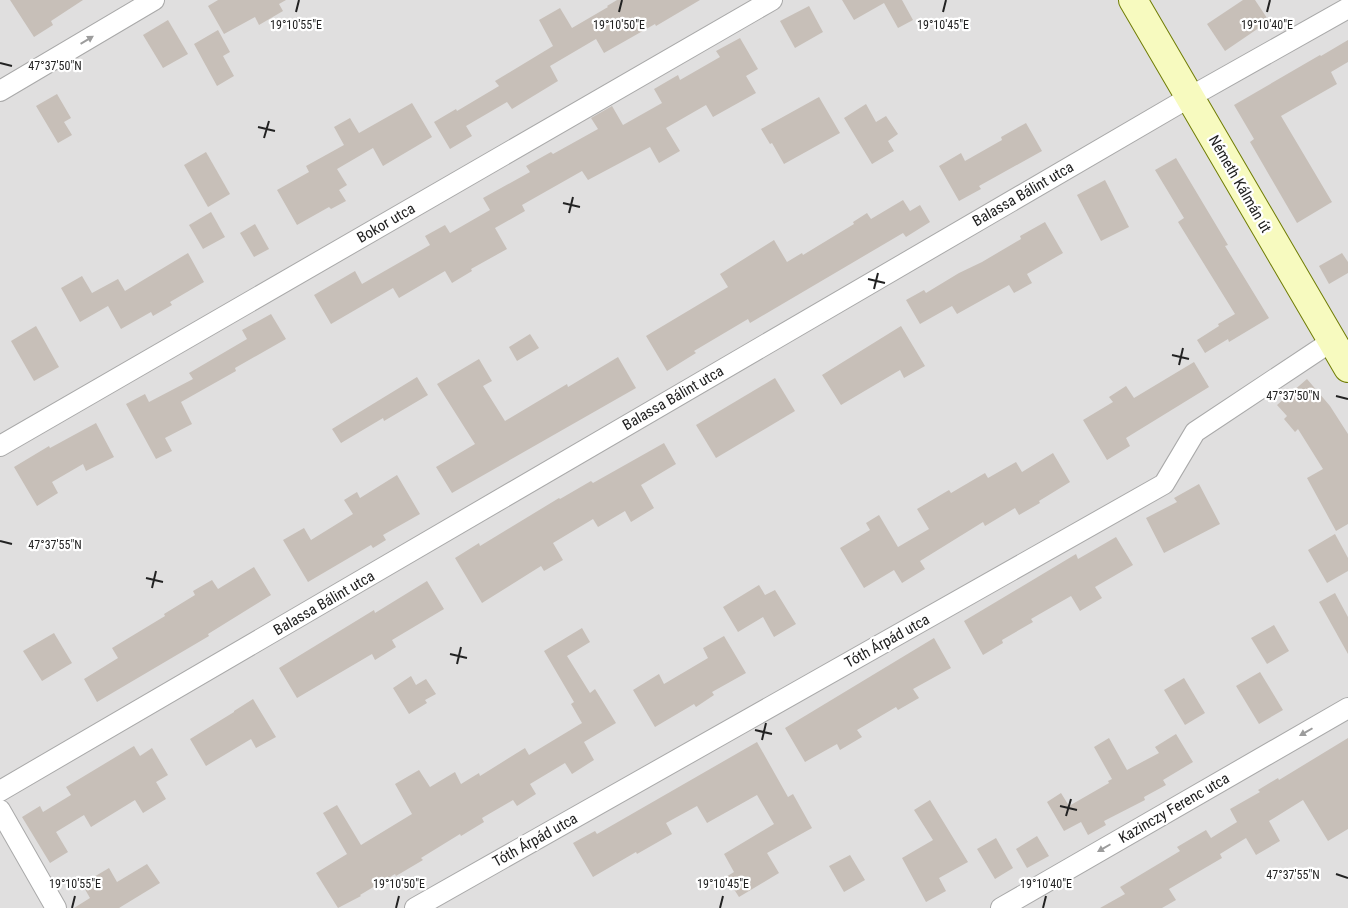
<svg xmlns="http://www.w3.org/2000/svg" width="1348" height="908" font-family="'Roboto Condensed',sans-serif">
<rect width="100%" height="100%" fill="#f2efe9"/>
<rect fill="#e0dfdf" x="0" y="0" width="1348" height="908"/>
<g fill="#c7bfb8">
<path d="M10,0H83L51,21L53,25L34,37Z"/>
<path d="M218,0H286L279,4L283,11L259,25L255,17L224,34L208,6Z"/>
<path d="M617,0H700L656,26L655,24L604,53L596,39L550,66L558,81L512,109L507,102L466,126L472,136L450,149L434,122L456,109L457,111L499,86L495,81L553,46L539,20L560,8L572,28L608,7L607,6Z"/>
<path d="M842,0H902L913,20L898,28L884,3L854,20Z"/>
<path d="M1243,0H1255L1269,21L1225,51L1207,24Z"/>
<path d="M809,6L823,32L795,48L780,21Z"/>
<path d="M168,20L188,54L163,68L143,35Z"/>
<path d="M218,30L230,52L223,56L234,76L217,86L194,44Z"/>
<path d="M740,38L758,69L746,76L756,93L713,117L706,105L666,128L680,151L659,163L650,147L588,180L582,171L522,205L525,211L495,228L507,249L471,269L472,271L452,283L445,271L399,298L393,288L331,324L314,295L355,271L362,284L430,245L425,236L445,225L450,233L490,210L483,198L530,172L526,166L551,152L553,154L598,129L591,118L612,106L623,125L662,103L654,89L678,75L680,80L720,57L716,51Z"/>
<path d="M1348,40V62L1331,72L1337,84L1281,116L1332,202L1297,223L1250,142L1254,139L1234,105L1320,55L1321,56Z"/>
<path d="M57,94L71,118L64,122L72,135L58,143L36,106Z"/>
<path d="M819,97L840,133L784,164L772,143L770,144L761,129Z"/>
<path d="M412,103L432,137L383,166L373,148L337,169L347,185L339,190L346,201L331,209L329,207L297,225L277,190L309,172L306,166L344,145L334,127L350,118L359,133Z"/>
<path d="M866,104L876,122L886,116L898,134L888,141L894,151L872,164L844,118Z"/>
<path d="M1026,123L1042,151L979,186L981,189L959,201L939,166L961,153L965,161L1002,140L1001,137Z"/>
<path d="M206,152L230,194L208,207L184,165Z"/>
<path d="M1176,158L1228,245L1225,246L1269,318L1229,342L1228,339L1205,353L1197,340L1219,326L1218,324L1235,314L1178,222L1184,218L1155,170Z"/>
<path d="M1105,180L1129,227L1101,241L1077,195Z"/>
<path d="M903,200L910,211L920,205L930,222L906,237L903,233L750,323L748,319L694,351L696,353L667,371L646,336L728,287L720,274L774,240L787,262L802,253L803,255L854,224L853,222L867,213L871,219Z"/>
<path d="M211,212L225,237L203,249L189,225Z"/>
<path d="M1045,222L1063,253L1027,274L1032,283L1014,293L1009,285L957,314L952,306L920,324L906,300L924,290L926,293L959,273L982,262L1021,239L1020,236Z"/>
<path d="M255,224L269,249L254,257L240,233Z"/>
<path d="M188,253L204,282L170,302L172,305L153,316L151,312L121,329L108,306L80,322L61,288L82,276L92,293L118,279L125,291Z"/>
<path d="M1342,253L1348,262V273L1329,284L1319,266Z"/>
<path d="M271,314L286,339L235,368L236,371L181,402L192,424L165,438L172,451L156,459L126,404L145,394L149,402L193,379L189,373L247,339L242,330Z"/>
<path d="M36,326L59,367L34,381L11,341Z"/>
<path d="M901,326L925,366L904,378L900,370L841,405L822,375Z"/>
<path d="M530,334L539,348L517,361L509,347Z"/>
<path d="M618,357L636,388L452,493L436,467L475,444L437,384L479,359L492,381L483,386L505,421L567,384L568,387Z"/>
<path d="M1194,362L1209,387L1126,438L1130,446L1107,460L1083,420L1113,402L1109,397L1126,386L1134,398Z"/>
<path d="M417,377L428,395L384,421L383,418L341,443L332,429Z"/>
<path d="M775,378L795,411L716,458L696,425Z"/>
<path d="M1307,379L1330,406L1348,434V524L1336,531L1307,478L1323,469L1298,429L1295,432L1284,419L1287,416L1277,405Z"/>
<path d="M96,423L114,457L86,471L83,464L52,482L58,493L37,506L14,467L49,446L50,448Z"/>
<path d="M664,443L676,464L641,485L654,508L631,522L625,511L598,527L593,519L553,543L563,560L544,571L541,566L482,603L455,558L479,543L480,546L559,498L560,499L591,481L593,483Z"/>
<path d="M1053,453L1070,482L1039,501L1040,503L1019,515L1015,508L985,526L983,522L920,561L925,569L902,583L894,570L864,588L840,548L870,530L866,523L879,515L898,547L929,529L917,509L949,490L951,493L985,473L988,478L1016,462L1022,472Z"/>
<path d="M397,475L420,514L383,535L386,540L373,548L371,545L308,582L283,540L304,528L311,540L353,514L344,500L357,492L360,498Z"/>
<path d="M1199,484L1220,524L1164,553L1146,518L1177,502L1174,498Z"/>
<path d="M1335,534L1348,558V571L1327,583L1308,550Z"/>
<path d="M1116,537L1133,565L1095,587L1102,598L1080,611L1071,596L1031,619L1033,622L1002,640L1003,643L983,655L964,621L1076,554L1078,559Z"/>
<path d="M254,567L271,595L208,634L209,636L97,702L84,679L118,658L112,648L165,616L164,614L195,595L193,591L212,580L218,589Z"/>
<path d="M427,581L444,609L392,640L396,647L375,660L372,654L297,698L279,668L374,610L375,613Z"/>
<path d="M759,585L765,595L775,590L796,624L774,637L763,617L738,632L723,607Z"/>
<path d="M1335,593L1348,617V654L1319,602Z"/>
<path d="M1274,625L1289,651L1267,664L1251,638Z"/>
<path d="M582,628L590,642L567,656L590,693L595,689L616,723L584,742L594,760L572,774L565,763L530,784L536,794L517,806L513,800L482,818L484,822L461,836L460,834L421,858L423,860L396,876L395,874L360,895L361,896L338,908L316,873L347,854L323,813L337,805L361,845L412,814L395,784L419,770L430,787L455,772L461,784L479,773L480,776L525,748L529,755L582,723L571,704L574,702L544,651Z"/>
<path d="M54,633L72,663L42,681L23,651Z"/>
<path d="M724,636L746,673L712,692L714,695L696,707L694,704L655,727L633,690L659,674L664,684L708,658L703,648Z"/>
<path d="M934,638L951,668L913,689L919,698L898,710L896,707L857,730L862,737L840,750L837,744L805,762L785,728Z"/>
<path d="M1260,672L1283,710L1259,724L1236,686Z"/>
<path d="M411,676L416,685L426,679L436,694L425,700L427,703L409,714L393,688Z"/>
<path d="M1184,678L1205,713L1185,725L1164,690Z"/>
<path d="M253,699L276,737L256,748L251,739L206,766L190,739L234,712V711Z"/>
<path d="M1176,734L1193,762L1163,780L1166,785L1144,797L1145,800L1104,821L1106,825L1088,835L1081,822L1064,831L1047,802L1061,793L1069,806L1109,783L1108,781L1112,779L1094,747L1109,738L1127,770L1159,753L1155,747Z"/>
<path d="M1348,738V829L1328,841L1303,800L1269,821L1280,841L1256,855L1246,838L1220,854L1222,858L1169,889L1176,900L1162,908H1100L1125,894L1120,887L1180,851L1177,847L1206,830L1211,838L1237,822L1230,809L1260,792L1258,790L1278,778L1279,780Z"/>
<path d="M757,742L788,797L793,794L812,828L767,853L779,873L739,897L726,877L734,872L724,854L774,824L757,795L707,823L697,806L666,823L672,834L637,854L636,852L593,877L573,843L595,831L597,834Z"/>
<path d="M134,746L140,756L152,748L168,775L156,782L166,799L143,813L135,800L91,827L84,815L56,832L68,852L50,863L22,817L40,806L43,812L71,795L66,787Z"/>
<path d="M930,800L968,862L939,878L946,891L926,902L902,858L933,840L914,810Z"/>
<path d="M1037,836L1049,856L1027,868L1016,849Z"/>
<path d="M996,838L1013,868L995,879L977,849Z"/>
<path d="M850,855L865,880L844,892L829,866Z"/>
<path d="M147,864L160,883L119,908H74L90,898L82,884L109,868L117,882Z"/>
</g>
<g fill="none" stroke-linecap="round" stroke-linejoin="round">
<defs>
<g id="street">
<path d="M0,91L154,0"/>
<path d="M0,446L772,0"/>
<path d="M0,791L1190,97L1348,8"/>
<path d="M0,810L56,908"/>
<path d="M415,908L1164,484L1195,432L1332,341"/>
<path d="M1001,908L1348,708"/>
</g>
<path id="secondary" d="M1133,0L1348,368"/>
</defs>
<use href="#street" stroke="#a9a9a9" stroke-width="22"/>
<use href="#secondary" stroke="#707d05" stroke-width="30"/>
<use href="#street" stroke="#fff" stroke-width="20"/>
<use href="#secondary" stroke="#f7fabf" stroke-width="28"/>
</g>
<defs><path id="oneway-solid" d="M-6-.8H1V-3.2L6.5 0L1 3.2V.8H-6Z" transform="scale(1.25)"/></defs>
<g fill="#9c9c9c">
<use href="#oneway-solid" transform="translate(87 40) rotate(-31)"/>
<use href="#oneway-solid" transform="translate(1306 732) rotate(150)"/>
<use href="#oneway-solid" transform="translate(1104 848) rotate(150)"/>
</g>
<path fill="none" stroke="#222" stroke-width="2" d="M296,12L299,0M619,12L622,0M943,12L946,0M1267,12L1270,0M0,63L12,66M258,127L275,131M264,138L269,121M563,203L580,207M569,213L573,197M868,279L885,283M874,289L878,273M1172,355L1189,359M1179,365L1183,348M1336,396L1348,399M0,541L12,544M146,578L163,582M152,588L156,571M450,654L467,658M457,664L461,647M755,730L772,734M762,740L766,723M1060,806L1077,810M1066,816L1071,799M1336,874L1348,878M72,908L75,896M396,908L399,896M720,908L723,896M1043,908L1046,896"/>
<g text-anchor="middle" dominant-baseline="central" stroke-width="4.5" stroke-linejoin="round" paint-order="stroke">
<g font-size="15" fill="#222" stroke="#fff">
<text transform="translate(1240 184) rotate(60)">Németh Kálmán út</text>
<text transform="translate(1023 194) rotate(-30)">Balassa Bálint utca</text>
<text transform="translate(386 223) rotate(-30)">Bokor utca</text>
<text transform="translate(673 398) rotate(-30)">Balassa Bálint utca</text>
<text transform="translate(324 603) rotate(-30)">Balassa Bálint utca</text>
<text transform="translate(887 641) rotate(-29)">Tóth Árpád utca</text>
<text transform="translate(1174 808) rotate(-30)">Kazinczy Ferenc utca</text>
<text transform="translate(535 840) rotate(-29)">Tóth Árpád utca</text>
</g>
</g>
<g font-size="12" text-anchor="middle" fill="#222" stroke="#fff" stroke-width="4.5" stroke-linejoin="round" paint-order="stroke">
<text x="296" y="29">19°10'55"E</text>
<text x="619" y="29">19°10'50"E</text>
<text x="943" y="29">19°10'45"E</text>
<text x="1267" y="29">19°10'40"E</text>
<text x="55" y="70">47°37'50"N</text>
<text x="1293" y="400">47°37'50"N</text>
<text x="55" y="549">47°37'55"N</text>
<text x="1293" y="879">47°37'55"N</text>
<text x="75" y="888">19°10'55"E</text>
<text x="399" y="888">19°10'50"E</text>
<text x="723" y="888">19°10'45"E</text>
<text x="1046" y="888">19°10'40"E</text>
</g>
</svg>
